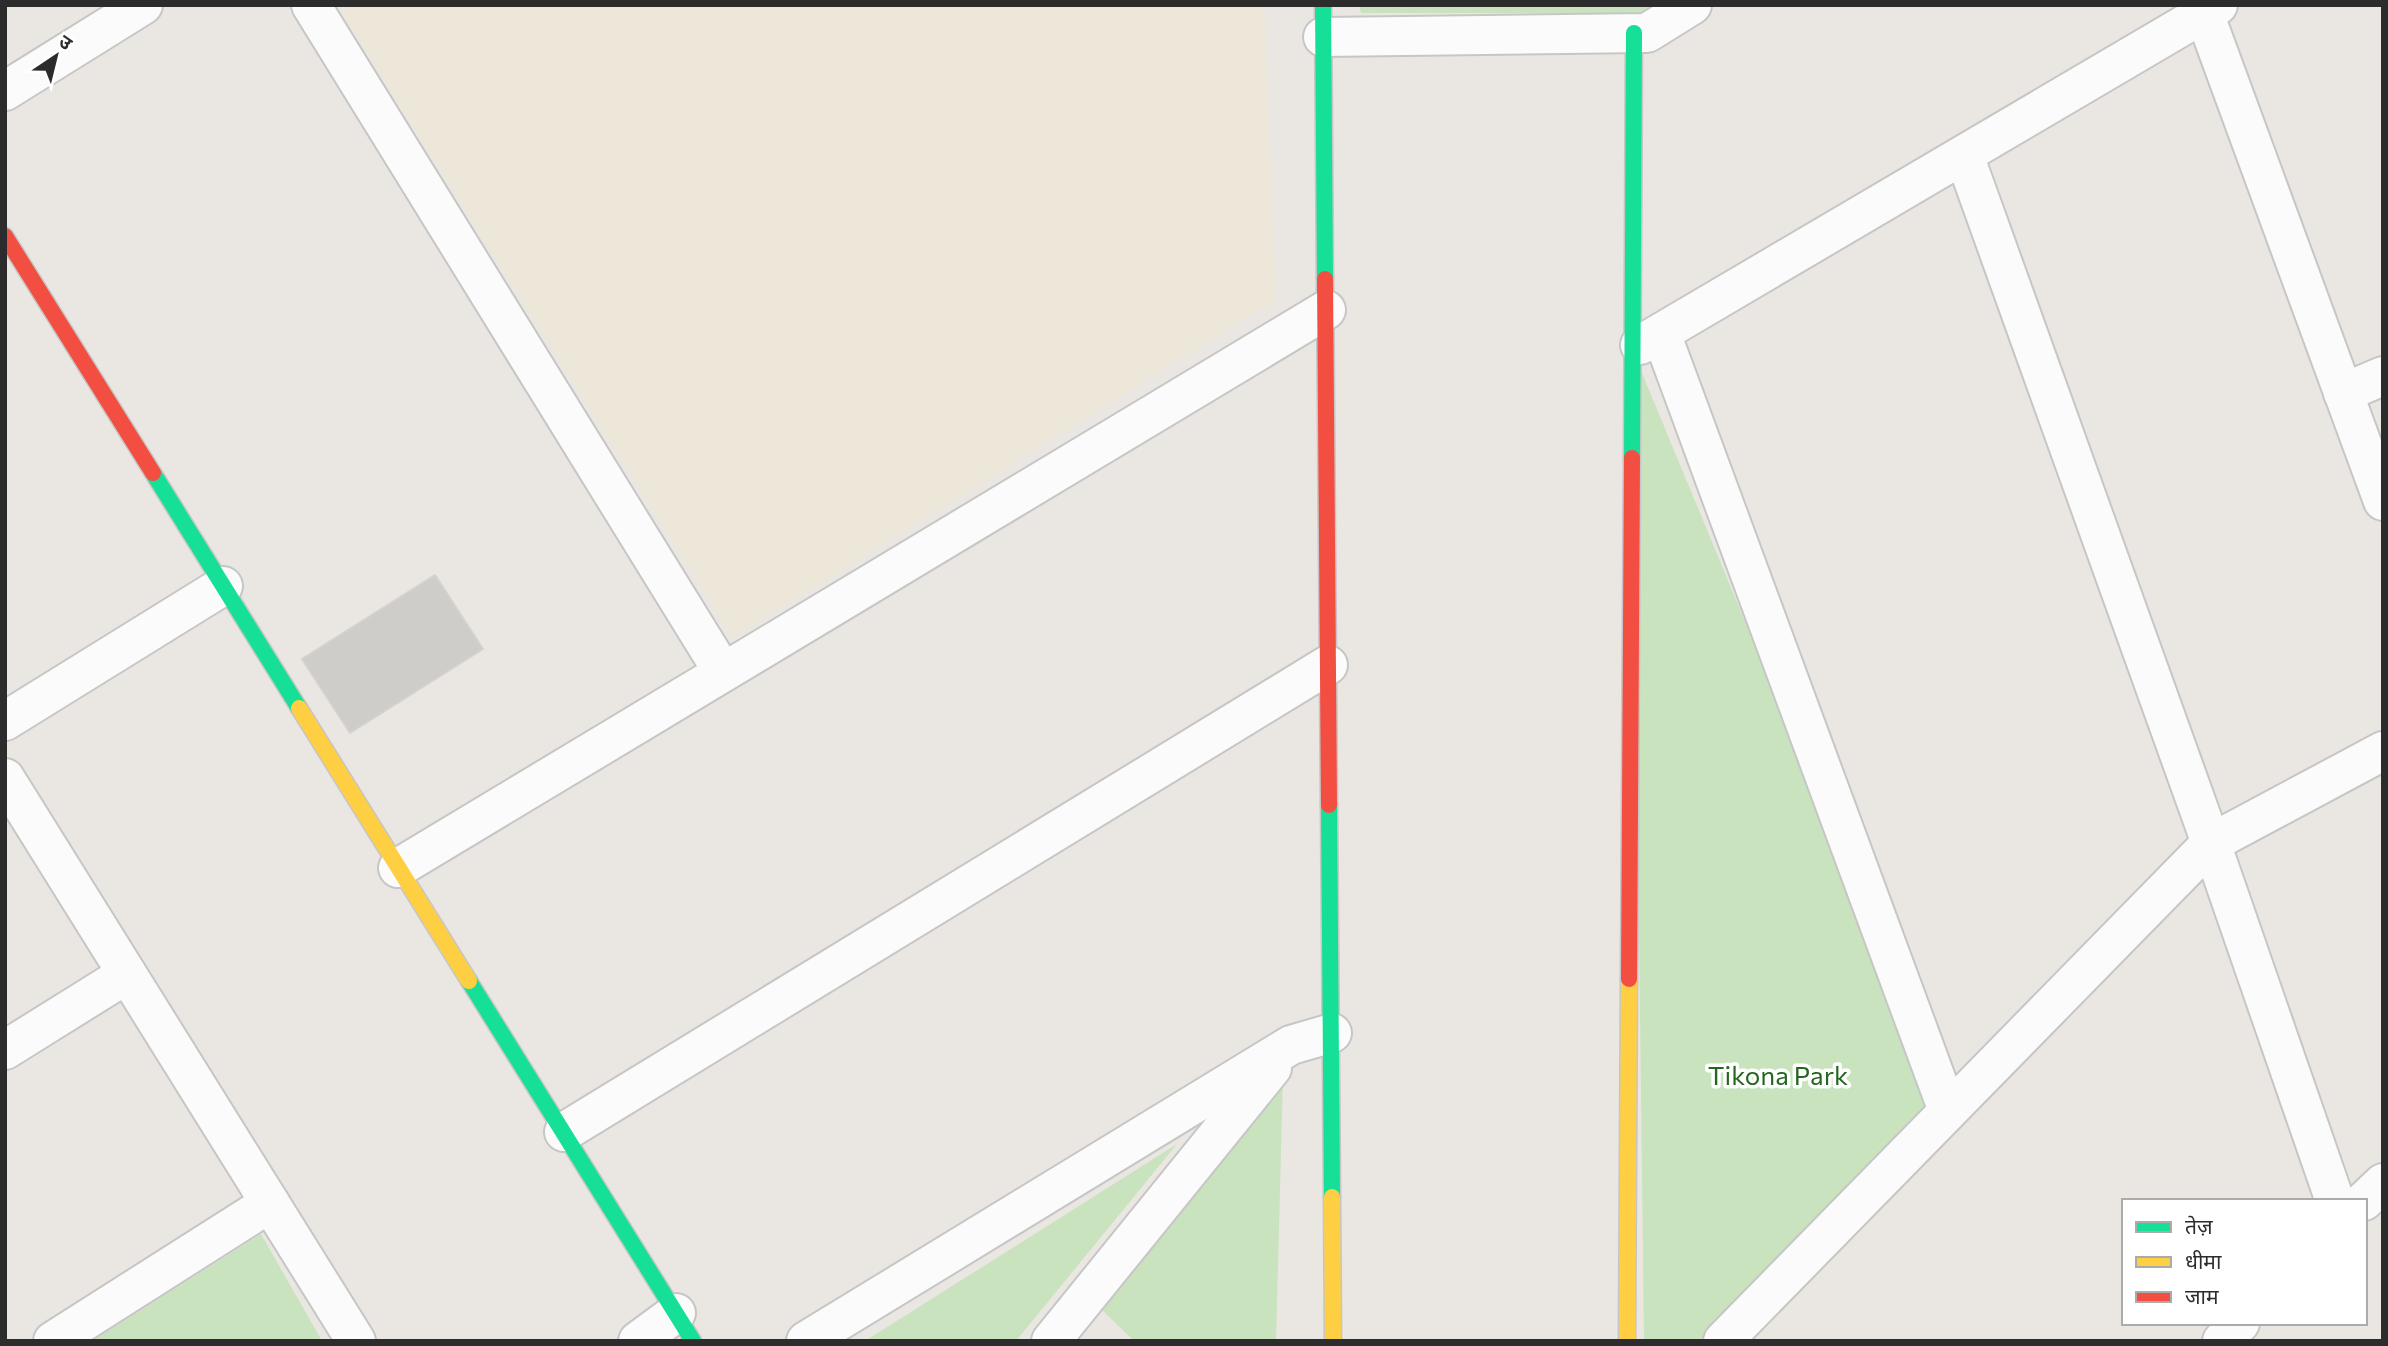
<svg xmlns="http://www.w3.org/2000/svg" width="2388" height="1346" font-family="Commissioner,'Noto Sans Devanagari',sans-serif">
<rect width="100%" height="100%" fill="#eae7e2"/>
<path fill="#ece7d8" d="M337,5H1264L1276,299L733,637Z"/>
<g fill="#c8e3bd">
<path d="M1359,5H1659L1647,13H1361Z"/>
<path d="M1632,349L1948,1111L1709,1341H1644Z"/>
<path d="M1283,1076L1276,1341H1134L1100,1308Z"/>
<path d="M1177,1144L1016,1341H865Z"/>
<path d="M261,1234L322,1341H92Z"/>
</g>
<path fill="#cfcdc9" stroke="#d5d2ce" stroke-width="2" d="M435,575L483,649L350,733L302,659Z"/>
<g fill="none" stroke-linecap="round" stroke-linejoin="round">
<defs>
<g id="street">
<path d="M311,5L723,672"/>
<path d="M2204,13L2383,501"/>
<path d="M1323,37L1647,33L1692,5"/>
<path d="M5,91L143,5"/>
<path d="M1964,155L2211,843L2335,1201"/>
<path d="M1661,333L1948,1111"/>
<path d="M1640,345L2218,5"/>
<path d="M2343,393L2383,376"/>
<path d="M5,721L223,586"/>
<path d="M5,778L356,1341"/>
<path d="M398,868L1326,310"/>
<path d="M5,1050L127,974"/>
<path d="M564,1132L1328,665"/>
<path d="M2364,1201L2383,1183"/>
<path d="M53,1341L270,1203"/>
<path d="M638,1341L676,1313"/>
<path d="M806,1341L1291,1045L1332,1033"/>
<path d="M1051,1341L1272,1068"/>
<path d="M1723,1341L2211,843L2383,751"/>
<path d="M2222,1341L2240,1323"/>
</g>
<g id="fast">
<path d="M1323,5L1325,279"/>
<path d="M1632,458L1634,33"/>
<path d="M153,473L299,708"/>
<path d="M1329,805L1332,1197"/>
<path d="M469,981L693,1341"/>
</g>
<g id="slow">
<path d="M299,708L469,981"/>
<path d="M1332,1197L1333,1341"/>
<path d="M1627,1341L1629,979"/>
</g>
<g id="jam">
<path d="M5,236L153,473"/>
<path d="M1325,279L1329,805"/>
<path d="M1629,979L1632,458"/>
</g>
</defs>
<use href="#street" stroke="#c7c6c6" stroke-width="42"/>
<use href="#fast" stroke="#c7c6c6" stroke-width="19"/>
<use href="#slow" stroke="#c7c6c6" stroke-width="19"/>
<use href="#jam" stroke="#c7c6c6" stroke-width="19"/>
<use href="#street" stroke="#fcfbfb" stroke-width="38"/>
<use href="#fast" stroke="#16e098" stroke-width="16"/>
<use href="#slow" stroke="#ffcf43" stroke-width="16"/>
<use href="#jam" stroke="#f24e42" stroke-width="16"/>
</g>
<g text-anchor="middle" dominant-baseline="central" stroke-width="7" stroke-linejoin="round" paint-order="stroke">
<g font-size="26" fill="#24661e" stroke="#fff">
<text x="1778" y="1074">Tikona Park</text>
</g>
</g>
<rect width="2388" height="1346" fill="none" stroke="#2c2c2c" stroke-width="14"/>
<rect x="2122" y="1199" width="245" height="126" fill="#ffffff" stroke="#ababab" stroke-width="2"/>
<rect x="2136" y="1222" width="35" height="10" fill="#16e098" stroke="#ababab" stroke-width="2"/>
<text x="2185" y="1234" font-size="21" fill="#2c2c2c">तेज़</text>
<rect x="2136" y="1257" width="35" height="10" fill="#ffcf43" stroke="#ababab" stroke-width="2"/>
<text x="2185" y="1269" font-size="21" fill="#2c2c2c">धीमा</text>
<rect x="2136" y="1292" width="35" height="10" fill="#f24e42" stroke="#ababab" stroke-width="2"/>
<text x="2185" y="1304" font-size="21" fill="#2c2c2c">जाम</text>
<g transform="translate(56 56) rotate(35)" stroke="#ffffff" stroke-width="5" paint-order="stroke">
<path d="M0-5L12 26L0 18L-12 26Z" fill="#2c2c2c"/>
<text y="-10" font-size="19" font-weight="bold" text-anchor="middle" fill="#2c2c2c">उ</text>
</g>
</svg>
